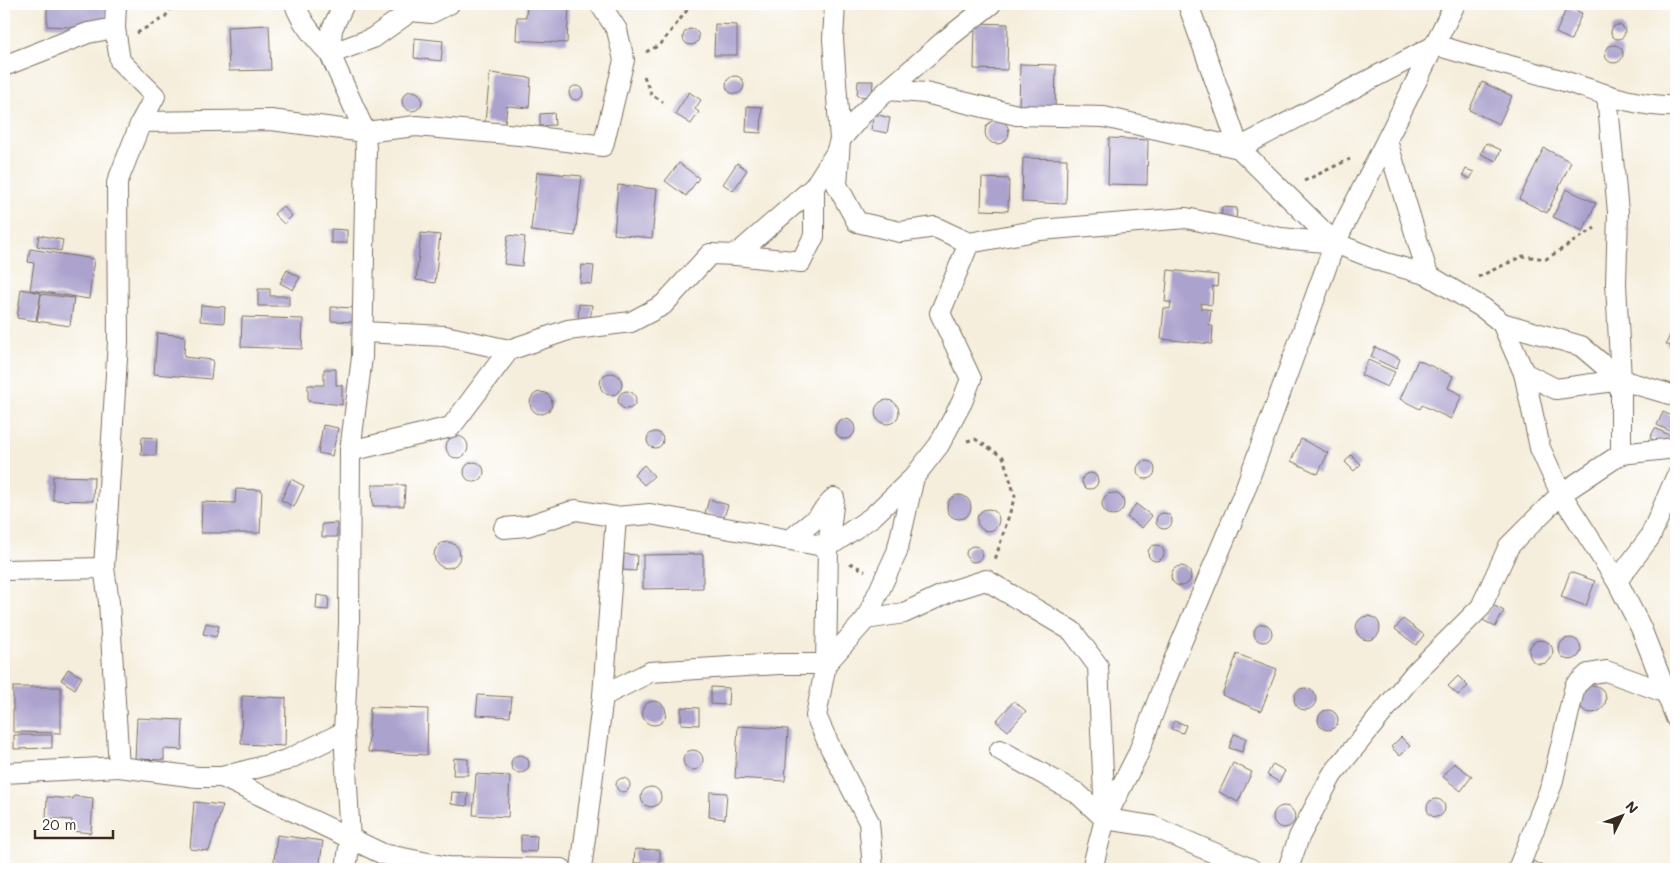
<svg xmlns="http://www.w3.org/2000/svg" width="1680" height="873" font-family="Mali,sans-serif">
<rect width="100%" height="100%" fill="#fff"/>
<filter id="ink" filterUnits="userSpaceOnUse"><feTurbulence type="fractalNoise" baseFrequency=".02" numOctaves="2"/><feDisplacementMap in="SourceGraphic" scale="10" xChannelSelector="R" yChannelSelector="G"/><feConvolveMatrix kernelMatrix="1 2 1 2 8 2 1 2 1" color-interpolation-filters="sRGB"/></filter>
<filter id="wash" filterUnits="userSpaceOnUse"><feTurbulence type="fractalNoise" baseFrequency=".0096" numOctaves="4" result="noise"/><feDisplacementMap in="SourceGraphic" scale="20" xChannelSelector="R" yChannelSelector="G"/><feGaussianBlur stdDeviation="1.12" result="paint"/><feColorMatrix in="noise" values="0 0 0 0 0 0 0 0 0 0 0 0 0 0 0 0 0 1.4 0 .05"/><feComposite in="paint" operator="in"/></filter>
<g filter="url(#wash)">
<rect width="100%" height="100%" fill="#f5eedc"/>
<g id="blocks">
<g fill="#aba2cd">
<path d="M47,4H107L106,29L47,26Z"/>
<path d="M527,4H569L567,43L516,40L517,17H526Z"/>
<path d="M1567,7L1582,13L1571,40L1556,33Z"/>
<path d="M975,23L1008,24L1007,70L974,69Z"/>
<path d="M715,24L737,25V55H714Z"/>
<circle cx="1618" cy="32" r="7"/>
<path d="M269,25L271,70L229,71L227,27Z"/>
<circle cx="691" cy="37" r="8"/>
<path d="M415,38L443,41L441,61L414,58Z"/>
<circle cx="1614" cy="54" r="9"/>
<path d="M1020,64L1056,65L1055,113L1019,111Z"/>
<path d="M490,73L531,78L529,108L507,106L505,124L485,122Z"/>
<circle cx="735" cy="85" r="9"/>
<path d="M858,81H873L872,97L857,96Z"/>
<path d="M1482,82L1512,96L1499,124L1469,110Z"/>
<circle cx="576" cy="93" r="7"/>
<circle cx="412" cy="101" r="10"/>
<path d="M689,92L701,100L695,109L699,112L691,124L675,114Z"/>
<path d="M747,106L762,107L761,133L746,132Z"/>
<path d="M554,113L555,125L540,126V114Z"/>
<path d="M874,114L890,118L887,133L871,130Z"/>
<circle cx="997" cy="132" r="12"/>
<path d="M1109,138L1148,140L1147,185L1108,184Z"/>
<path d="M1486,143L1501,150L1496,161L1481,154Z"/>
<path d="M1544,148L1571,162L1547,213L1519,199Z"/>
<path d="M1023,158L1067,159L1066,204L1022,202Z"/>
<path d="M679,163L699,178L686,196L665,181Z"/>
<path d="M737,163L747,170L733,191L723,184Z"/>
<path d="M1466,169L1474,172L1470,179L1463,175Z"/>
<path d="M537,172L582,176L575,236L531,231Z"/>
<path d="M982,178L1009,179L1008,211L981,210Z"/>
<path d="M618,185L657,189L652,238L614,234Z"/>
<path d="M1566,189L1596,203L1583,231L1553,217Z"/>
<path d="M283,206L292,216L284,224L274,214Z"/>
<path d="M1222,207L1237,208L1236,220L1221,218Z"/>
<path d="M331,229L347,230V243H331Z"/>
<path d="M421,233L440,235L435,283L416,280Z"/>
<path d="M39,235L63,240L61,251L37,246Z"/>
<path d="M508,235L525,237L522,266L504,264Z"/>
<path d="M30,249L94,259L89,299L30,290L34,263L28,262Z"/>
<path d="M582,265L594,266L592,284L580,283Z"/>
<path d="M287,270L300,277L293,290L280,283Z"/>
<path d="M1168,270L1218,275L1217,287L1213,286L1212,305L1201,303V308L1211,310L1209,326H1213L1212,344L1161,339L1164,308L1170,309L1171,302H1165Z"/>
<path d="M21,289L41,293L36,321L17,318Z"/>
<path d="M258,289H270V296H289V306H258Z"/>
<path d="M41,294L74,298L70,326L37,321Z"/>
<path d="M579,304L592,305L590,322L578,320Z"/>
<path d="M201,305L225,307L224,323L200,321Z"/>
<path d="M331,307L358,308L357,322L331,321Z"/>
<path d="M242,317L303,319L302,349L241,347Z"/>
<path d="M1676,321V349L1666,344Z"/>
<path d="M157,333L185,336L184,357L213,360L211,379L154,374Z"/>
<path d="M1375,347L1400,359L1396,369L1371,357Z"/>
<path d="M1368,360L1395,372L1387,387L1361,375Z"/>
<path d="M1418,360L1453,376L1448,388L1462,395L1451,419L1422,405L1420,409L1400,399Z"/>
<path d="M324,369H336V385H342V405L308,401V385H324Z"/>
<circle cx="611" cy="384" r="11"/>
<circle cx="627" cy="400" r="9"/>
<circle cx="541" cy="403" r="11"/>
<circle cx="887" cy="412" r="12"/>
<path d="M1663,412L1676,418L1672,432L1657,425Z"/>
<circle cx="845" cy="429" r="10"/>
<path d="M323,425L338,428L332,456L318,453Z"/>
<path d="M1655,428L1671,436L1666,446L1650,438Z"/>
<circle cx="655" cy="440" r="8"/>
<circle cx="457" cy="447" r="11"/>
<path d="M142,437L157,438L156,455H141Z"/>
<path d="M1301,439L1328,453L1318,474L1291,461Z"/>
<path d="M1351,455L1361,464L1354,471L1345,462Z"/>
<circle cx="1146" cy="470" r="9"/>
<circle cx="474" cy="472" r="10"/>
<path d="M644,465L654,476L644,485L634,475Z"/>
<circle cx="1090" cy="481" r="8"/>
<path d="M53,476L94,477L93,501L53,500Z"/>
<path d="M291,479L304,486L294,507L281,500Z"/>
<path d="M372,485H405L404,506H373Z"/>
<path d="M236,489L262,490L260,533H201L202,502L235,503Z"/>
<circle cx="1113" cy="504" r="11"/>
<circle cx="959" cy="507" r="12"/>
<path d="M709,499L728,505L723,520L705,513Z"/>
<path d="M1136,504L1152,516L1142,528L1127,517Z"/>
<circle cx="988" cy="520" r="11"/>
<circle cx="1164" cy="521" r="8"/>
<path d="M337,523V537H322V524Z"/>
<circle cx="447" cy="555" r="13"/>
<circle cx="1156" cy="553" r="8"/>
<circle cx="974" cy="554" r="8"/>
<path d="M624,554L637,555L636,571L623,570Z"/>
<path d="M703,554V588L643,589V555Z"/>
<circle cx="1181" cy="576" r="10"/>
<path d="M1570,572L1595,581L1586,606L1561,597Z"/>
<path d="M317,595L329,597L328,610L316,609Z"/>
<path d="M1491,604L1504,611L1495,627L1483,620Z"/>
<circle cx="1368" cy="628" r="12"/>
<path d="M1403,619L1424,635L1416,645L1395,629Z"/>
<path d="M206,623L219,626L216,637L203,634Z"/>
<circle cx="1263" cy="633" r="9"/>
<circle cx="1570" cy="649" r="11"/>
<circle cx="1541" cy="652" r="12"/>
<path d="M1237,654L1277,669L1261,711L1222,695Z"/>
<path d="M68,669L82,677L75,689L61,680Z"/>
<path d="M1458,676L1468,686L1458,695L1448,686Z"/>
<circle cx="1592" cy="699" r="14"/>
<path d="M13,687H61V733L13,732Z"/>
<path d="M711,687L729,688L728,705L711,704Z"/>
<circle cx="1305" cy="699" r="11"/>
<path d="M478,695L512,697L510,717L476,715Z"/>
<path d="M242,696L286,698L285,746L241,744Z"/>
<circle cx="654" cy="713" r="12"/>
<path d="M1014,701L1026,711L1008,731L996,721Z"/>
<path d="M370,707L428,709L427,755L368,752Z"/>
<path d="M681,707L699,708V725L681,724Z"/>
<circle cx="1328" cy="720" r="10"/>
<path d="M137,718L183,720L182,750L164,749V760L135,759Z"/>
<path d="M1174,721L1186,725L1183,733L1171,729Z"/>
<path d="M738,726L788,729L785,781L735,778Z"/>
<path d="M1234,734L1246,738L1242,752L1229,748Z"/>
<path d="M14,735H52V748L14,749Z"/>
<path d="M1401,737L1410,746L1400,756L1391,747Z"/>
<circle cx="693" cy="760" r="10"/>
<circle cx="520" cy="764" r="9"/>
<path d="M454,758L468,759V775H453Z"/>
<path d="M1233,763L1252,772L1238,802L1219,792Z"/>
<path d="M1454,763L1472,776L1461,791L1443,777Z"/>
<path d="M1273,764L1285,771L1279,782L1267,775Z"/>
<path d="M476,774L510,776L508,817L473,815Z"/>
<circle cx="623" cy="785" r="7"/>
<circle cx="651" cy="797" r="10"/>
<path d="M452,792L468,793L467,806L451,804Z"/>
<path d="M710,792L727,793L725,819L709,817Z"/>
<path d="M74,796L93,798L91,833L71,831L72,820L46,818L47,797L73,799Z"/>
<circle cx="1436" cy="808" r="9"/>
<path d="M194,802L223,805L209,851L190,849Z"/>
<circle cx="1284" cy="817" r="11"/>
<path d="M277,835L323,841L319,869H273Z"/>
<path d="M521,835L537,836L536,852L521,851Z"/>
<path d="M635,849L660,850V863H634Z"/>
<path d="M1533,861L1545,867L1544,869H1529Z"/>
</g>
</g>
</g>
<g filter="url(#ink)">
<use href="#blocks" fill-opacity="0" stroke="#7c6f60" stroke-width="1"/>
<g fill="none" stroke-linecap="round" stroke-linejoin="round">
<defs>
<g id="minor">
<path d="M295,4C301,23 317,40 330,54L373,38L411,11L431,13L449,4"/>
<path d="M344,4L332,29L330,54L365,132L366,150L362,357L350,451L349,624L344,732L350,840L346,869"/>
<path d="M835,4L833,39L840,140L837,185L857,222L900,232L935,227L969,243"/>
<path d="M1188,4L1239,148L1335,243L1383,262L1428,275L1483,308L1502,323L1524,373L1540,448L1561,494L1617,581L1641,628L1676,718"/>
<path d="M4,66L88,33L115,28"/>
<path d="M888,90L944,41L991,4"/>
<path d="M141,122L271,120L365,132L416,126L530,136L603,146L624,60L617,30L600,4"/>
<path d="M1387,141L1428,275"/>
<path d="M736,255L801,262L814,236V187"/>
<path d="M1502,323L1581,346L1621,380"/>
<path d="M363,332L445,336L509,350"/>
<path d="M1524,373L1556,389L1621,380L1676,396"/>
<path d="M350,451L451,427L509,350L568,330L631,322L663,305L710,254L736,255L814,187L836,153L840,140L864,112L888,90L925,93L1017,115L1104,117L1239,148L1436,45C1474,57 1512,66 1550,77C1591,88 1633,108 1676,106"/>
<path d="M1621,454L1676,448"/>
<path d="M504,528L527,526L576,510L616,517L650,514L828,547L872,517L914,477"/>
<path d="M791,539L817,518L834,498L828,547L826,664L816,716L831,749L869,822L873,869"/>
<path d="M4,570L104,568"/>
<path d="M1617,581L1650,537L1676,477"/>
<path d="M866,619L897,552L914,477L939,445L962,402L971,379L940,313L969,243L1040,230L1186,218L1281,238L1335,243"/>
<path d="M603,696L616,517"/>
<path d="M1000,750L1077,793L1105,819L1152,826L1251,869"/>
<path d="M119,767L197,777H222L383,854L448,867L562,869"/>
<path d="M4,773L119,767L109,602L104,568L118,342L117,183L141,122L155,96L120,61L115,28L116,4"/>
<path d="M222,777L287,760L344,732"/>
<path d="M581,869L603,696L650,672L779,664H826L866,619L904,613L951,591L986,580L1072,631L1098,666L1105,816"/>
<path d="M1092,869L1105,819L1138,754L1164,684L1243,495L1335,243L1455,4"/>
<path d="M1288,869L1299,837L1332,775L1414,674L1481,607L1509,546L1561,494L1621,454V380L1616,284L1618,212L1607,95"/>
<path d="M1518,869L1552,784L1575,686L1588,674L1606,671L1667,693H1674"/>
</g>
</defs>
<use href="#minor" stroke="#7c6f60" stroke-width="22"/>
<g stroke="#7c6f60" stroke-width="3" stroke-dasharray="4 4" stroke-linecap="butt">
<path d="M137,33L165,17L174,4"/>
<path d="M646,52L660,45L692,4"/>
<path d="M644,76L651,94L663,102"/>
<path d="M1304,181L1350,159"/>
<path d="M1478,277L1523,256L1546,259L1595,228"/>
<path d="M967,441L975,439L1003,457L1015,496L995,560"/>
<path d="M850,563L865,571"/>
</g>
<use href="#minor" stroke="#fff" stroke-width="20"/>
</g>
</g>
<rect width="1680" height="873" fill="none" stroke="#fff" stroke-width="20"/>
<g transform="translate(1622 816) rotate(48)" stroke="#ffffff" stroke-width="4" paint-order="stroke">
<path d="M0-4L9 19L0 12L-9 19Z" fill="#3b2a1e"/>
<text y="-8" font-size="14" font-weight="bold" text-anchor="middle" fill="#3b2a1e">N</text>
</g>
<path d="M35 830v8h78v-8" fill="none" stroke="#3b2a1e" stroke-width="2.5"/>
<text x="42" y="830" font-size="15" fill="#3b2a1e" stroke="#ffffff" stroke-width="4" paint-order="stroke">20 m</text>
</svg>
